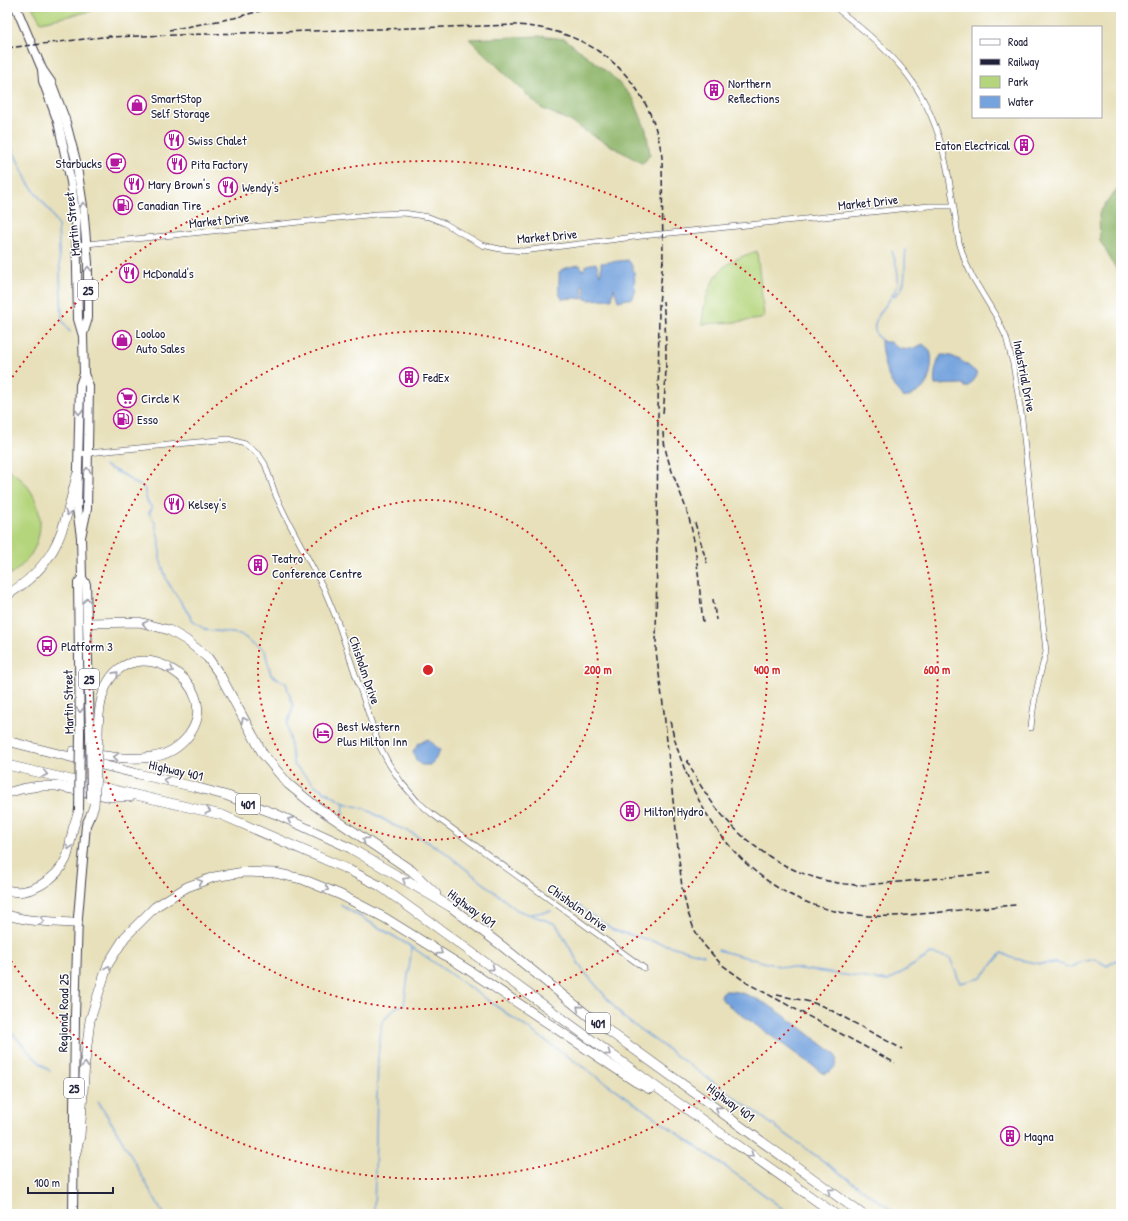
<svg xmlns="http://www.w3.org/2000/svg" width="1128" height="1221" font-family="'Patrick Hand',sans-serif">
<rect width="100%" height="100%" fill="#fff"/>
<filter id="ink" filterUnits="userSpaceOnUse"><feTurbulence type="fractalNoise" baseFrequency=".025" numOctaves="2"/><feDisplacementMap in="SourceGraphic" scale="8" xChannelSelector="R" yChannelSelector="G"/><feConvolveMatrix kernelMatrix="1 2 1 2 8 2 1 2 1" color-interpolation-filters="sRGB"/></filter>
<filter id="wash" filterUnits="userSpaceOnUse"><feTurbulence type="fractalNoise" baseFrequency=".012" numOctaves="4" result="noise"/><feDisplacementMap in="SourceGraphic" scale="16" xChannelSelector="R" yChannelSelector="G"/><feGaussianBlur stdDeviation="0.9" result="paint"/><feColorMatrix in="noise" values="0 0 0 0 0 0 0 0 0 0 0 0 0 0 0 0 0 1.4 0 .05"/><feComposite in="paint" operator="in"/></filter>
<g filter="url(#wash)">
<rect width="100%" height="100%" fill="#e7e0ba"/>
<g fill="#b5d57d" stroke="#6c7c5c">
<path d="M32,7H92V11L41,22Z"/>
<path d="M757,251L764,316L761,319L736,322L702,324C703,305 709,280 724,267C733,259 746,255 757,251Z"/>
<path d="M7,469C51,493 51,553 7,576Z"/>
</g>
<g fill="#90b66c" stroke="#596c54">
<path d="M539,36L565,39L611,75L633,98L646,130L650,154L643,164L585,131L570,121L541,108L469,39Z"/>
<path d="M1121,183V277L1100,241L1099,213Z"/>
</g>
<g fill="#74a3dd" stroke="#4b628c">
<path d="M628,260C637,268 635,287 633,298L618,301L614,288L612,299L588,300L585,298L584,285L582,287L583,299L574,298L562,299C556,290 560,282 559,272C566,267 572,266 580,265L583,271L586,265L596,263L600,275L601,274V263Z"/>
<path d="M881,340L885,342H891C900,353 912,350 923,344C925,346 929,349 930,351C934,359 930,382 923,388C917,393 910,397 903,398C900,392 895,389 892,383C885,372 881,352 881,340Z"/>
<path d="M941,355C955,354 966,364 976,372C978,379 971,382 968,387H965L963,384L935,385C933,377 936,363 941,355Z"/>
<path d="M428,739L440,750L435,760L430,765H421L416,760L413,752L418,744Z"/>
<path d="M725,991C760,989 806,1034 834,1053C840,1062 835,1071 824,1074L724,1002L721,997L722,993Z"/>
</g>
<g fill="none" stroke-linecap="round" stroke-linejoin="round">
<g stroke="#74a3dd" stroke-width="1.5">
<path d="M102,7H104"/>
<path d="M1119,7L1121,8"/>
<path d="M7,137L28,183L50,211L58,225L62,320L70,332"/>
<path d="M894,296C910,287 903,264 906,250"/>
<path d="M881,340C860,322 897,301 898,281C899,271 895,260 892,251"/>
<path d="M105,466L126,476L134,483L144,487L147,501L152,508L149,513L155,522L160,546V559L167,581L194,622L206,630L240,634L265,651L271,675L286,683L293,707L287,725L294,765L316,786L344,803L366,809L395,826L408,831L442,850L517,910L556,924L582,969L624,1018L897,1214"/>
<path d="M343,815L344,803"/>
<path d="M341,904L342,906L412,947L747,1182L790,1214"/>
<path d="M576,904L613,930L674,947L704,955"/>
<path d="M531,914L551,911"/>
<path d="M718,950L779,966L888,981L931,954L950,958L960,983L981,978L1002,953L1012,958L1040,964L1057,963L1070,968L1081,962L1095,959L1107,966L1121,957"/>
<path d="M7,1027C21,1042 33,1059 50,1071"/>
<path d="M98,1101L121,1138L163,1214"/>
<path d="M374,1214L378,1056L382,1022L396,1007L404,1005L412,947"/>
</g>
</g>
</g>
<g filter="url(#ink)">
<g fill="none" stroke-linecap="round" stroke-linejoin="round">
<defs>
<g id="minor">
<path d="M835,7C860,27 886,48 906,73C945,123 950,182 959,242L965,261L973,278L997,318L1006,337L1013,364L1022,419L1046,652C1039,677 1033,702 1031,728"/>
<path d="M77,245L377,214L404,213L429,217L444,223L482,245L500,249L523,251L642,236L929,206H953"/>
<path d="M78,454L228,439L245,444L259,455L265,464L276,496L287,519L324,589L337,620L379,745L389,764L401,782L417,801L432,814L644,968"/>
</g>
<g id="primary">
<path d="M16,7L42,69L51,82L65,119L76,161L83,206L88,263V318L83,334"/>
<path d="M42,69L43,81L58,122L71,182L76,218L78,319L83,336L84,374L89,386L87,509L81,537"/>
<path d="M84,374L80,385L77,509L81,537L82,578L86,584L90,735"/>
<path d="M80,733L78,583L82,578"/>
<path d="M73,1214L75,1016L78,917L86,825L91,814"/>
</g>
<g id="motorway">
<path d="M7,595C59,563 63,530 77,475"/>
<path d="M88,623L139,622L169,630L186,640L208,658L220,675L263,754L288,784L314,805L412,871L436,894"/>
<path d="M7,741L138,774L195,787L228,796L276,814L350,848L451,907L502,946L591,1018L862,1214"/>
<path d="M73,751C99,755 126,761 152,757C167,755 180,747 189,735C226,685 134,627 106,686C99,701 98,720 98,737"/>
<path d="M7,765L222,815L349,870L380,886L438,928L674,1100L835,1214"/>
<path d="M7,793L21,789L39,786H57L112,797H130"/>
<path d="M7,890C29,897 57,879 66,859C69,851 70,842 72,834C73,826 77,818 79,810"/>
<path d="M7,915C30,922 54,922 78,923"/>
<path d="M74,1160L80,1136L85,1062L90,1020L108,964L125,937L155,907L187,887L214,877L244,872L275,873L302,879L341,895L385,918L467,969L636,1082L650,1089"/>
</g>
</defs>
<use href="#minor" stroke="#403e4e" stroke-width="6"/>
<use href="#primary" stroke="#403e4e" stroke-width="10"/>
<use href="#motorway" stroke="#403e4e" stroke-width="10"/>
<use href="#minor" stroke="#fff" stroke-width="5"/>
<use href="#primary" stroke="#fff" stroke-width="8"/>
<use href="#motorway" stroke="#fff" stroke-width="9"/>
<g stroke="#22223b" stroke-width="1.5" stroke-dasharray="6 3" stroke-linecap="butt">
<path d="M169,30L234,18L274,7"/>
<path d="M106,37L515,25C594,29 651,79 662,157L663,263"/>
<path d="M7,48L111,36"/>
<path d="M663,259L659,304L656,651L664,712L682,888L688,913L694,929L703,944L721,964L747,983L895,1063"/>
<path d="M663,413C667,375 667,338 663,301"/>
<path d="M663,432C665,464 682,491 690,522C698,554 699,589 703,622"/>
<path d="M695,523L707,563"/>
<path d="M713,599L716,620"/>
<path d="M670,721C692,818 754,904 859,915C884,918 908,915 932,913C960,910 988,907 1016,905"/>
<path d="M687,760C718,827 780,881 857,885C871,885 885,883 899,882C930,879 960,876 990,873"/>
<path d="M777,995L811,1002L825,1007L902,1049"/>
</g>
<defs>
<g id="primary-bridge">
<path d="M90,735L91,799"/>
<path d="M79,810L80,733"/>
</g>
<path id="motorway-bridge" d="M91,814L94,806L98,737"/>
</defs>
<use href="#primary-bridge" stroke="#403e4e" stroke-width="10" stroke-linecap="butt"/>
<use href="#motorway-bridge" stroke="#403e4e" stroke-width="10" stroke-linecap="butt"/>
<use href="#primary-bridge" stroke="#fff" stroke-width="8"/>
<use href="#motorway-bridge" stroke="#fff" stroke-width="9"/>
</g>
<defs><path id="oneway-chevron" d="M-2-3.5L2.5 0L-2 3.5" fill="none" stroke-width="1.6" stroke-linecap="round" stroke-linejoin="round"/></defs>
<g stroke="#9c9ca7">
<use href="#oneway-chevron" transform="translate(83 205) rotate(-99)"/>
<use href="#oneway-chevron" transform="translate(88 269) rotate(-90)"/>
<use href="#oneway-chevron" transform="translate(79 412) rotate(92)"/>
<use href="#oneway-chevron" transform="translate(87 470) rotate(-89)"/>
<use href="#oneway-chevron" transform="translate(68 513) rotate(104)"/>
<use href="#oneway-chevron" transform="translate(87 600) rotate(-92)"/>
<use href="#oneway-chevron" transform="translate(145 624) rotate(-166)"/>
<use href="#oneway-chevron" transform="translate(171 670) rotate(32)"/>
<use href="#oneway-chevron" transform="translate(116 674) rotate(-48)"/>
<use href="#oneway-chevron" transform="translate(80 710) rotate(89)"/>
<use href="#oneway-chevron" transform="translate(244 720) rotate(-117)"/>
<use href="#oneway-chevron" transform="translate(116 757) rotate(-175)"/>
<use href="#oneway-chevron" transform="translate(45 774) rotate(13)"/>
<use href="#oneway-chevron" transform="translate(166 780) rotate(-167)"/>
<use href="#oneway-chevron" transform="translate(208 811) rotate(14)"/>
<use href="#oneway-chevron" transform="translate(290 820) rotate(-156)"/>
<use href="#oneway-chevron" transform="translate(365 840) rotate(-146)"/>
<use href="#oneway-chevron" transform="translate(69 847) rotate(103)"/>
<use href="#oneway-chevron" transform="translate(405 880) rotate(-149)"/>
<use href="#oneway-chevron" transform="translate(200 882) rotate(-19)"/>
<use href="#oneway-chevron" transform="translate(326 889) rotate(23)"/>
<use href="#oneway-chevron" transform="translate(42 921) rotate(7)"/>
<use href="#oneway-chevron" transform="translate(440 952) rotate(33)"/>
<use href="#oneway-chevron" transform="translate(108 968) rotate(-68)"/>
<use href="#oneway-chevron" transform="translate(492 968) rotate(37)"/>
<use href="#oneway-chevron" transform="translate(579 1008) rotate(-140)"/>
<use href="#oneway-chevron" transform="translate(608 1053) rotate(36)"/>
<use href="#oneway-chevron" transform="translate(85 1065) rotate(-85)"/>
<use href="#oneway-chevron" transform="translate(718 1109) rotate(-144)"/>
<use href="#oneway-chevron" transform="translate(751 1155) rotate(35)"/>
<use href="#oneway-chevron" transform="translate(830 1191) rotate(-144)"/>
</g>
</g>
<g fill="none" stroke="#d62828" stroke-width="2" stroke-dasharray="2 4">
<circle cx="428" cy="670" r="170"/>
<circle cx="428" cy="670" r="339"/>
<path d="M9 382A509 509 0 1 1 9 958"/>
</g>
<defs>
<symbol id="building-ring" viewBox="-11 -11 22 22"><circle r="9.5" fill="#fff" stroke="#b5179e" stroke-width="1.5"/><path d="M-4-6H4V6H1V3H-1V6H-4ZM-2.5-4.3h1.7v1.8h-1.7ZM.8-4.3h1.7v1.8H.8ZM-2.5-1h1.7V.8h-1.7ZM.8-1h1.7V.8H.8Z" fill="#b5179e"/></symbol>
<symbol id="shop-ring" viewBox="-11 -11 22 22"><circle r="9.5" fill="#fff" stroke="#b5179e" stroke-width="1.5"/><path d="M-5-2.5h2.3a2.7 3.5 0 0 1 5.4 0H5L5.5 6h-11ZM-1.5-2.5h3a1.5 2.3 0 0 0-3 0Z" fill="#b5179e"/></symbol>
<symbol id="restaurant-ring" viewBox="-11 -11 22 22"><circle r="9.5" fill="#fff" stroke="#b5179e" stroke-width="1.5"/><path d="M-5-6h1v4h1v-4h1v4h1v-4h1v5L-1.5 .5V6h-2V.5L-5-1ZM5-6V6H3V1.5H1.5Q1.5-4 5-6Z" fill="#b5179e"/></symbol>
<symbol id="cafe-ring" viewBox="-11 -11 22 22"><circle r="9.5" fill="#fff" stroke="#b5179e" stroke-width="1.5"/><path d="M-5.5-4.5H6V0H3Q3 3.5 0 3.5H-2.5Q-5.5 3.5-5.5 0ZM3-3.2v2h1.7v-2ZM-6 4.5H4V6H-6Z" fill="#b5179e"/></symbol>
<symbol id="fuel-ring" viewBox="-11 -11 22 22"><circle r="9.5" fill="#fff" stroke="#b5179e" stroke-width="1.5"/><path d="M-5.5-6h7V0h2V4h1.3V-2.5L3-4.5l.8-.8L6-3V5H2.5V1h-1V6h-7ZM-4.2-4.7v3.2H.2V-4.7Z" fill="#b5179e"/></symbol>
<symbol id="supermarket-ring" viewBox="-11 -11 22 22"><circle r="9.5" fill="#fff" stroke="#b5179e" stroke-width="1.5"/><path d="M-6-5.5h2.5l.6 2H6L4.5 2H-2.5L-4.4-4H-6ZM-1.5 3.2a1.3 1.3 0 1 0 .1 0ZM3 3.2a1.3 1.3 0 1 0 .1 0Z" fill="#b5179e"/></symbol>
<symbol id="bus-ring" viewBox="-11 -11 22 22"><circle r="9.5" fill="#fff" stroke="#b5179e" stroke-width="1.5"/><path d="M-5-6H5V4H4V6H2V4H-2V6H-4V4H-5ZM-3.5-4V0h7V-4ZM-3.5 1.2v1.5H-2V1.2ZM2 1.2v1.5H3.5V1.2Z" fill="#b5179e"/></symbol>
<symbol id="hotel-ring" viewBox="-11 -11 22 22"><circle r="9.5" fill="#fff" stroke="#b5179e" stroke-width="1.5"/><path d="M-6-4.5h1.5V1H6V5H4.5V3h-9V5H-6ZM-4 0a1.8 1.8 0 1 1 3.6 0ZM.5 0V-2.5h3Q6-2.5 6 0Z" fill="#b5179e"/></symbol>
</defs>
<g fill-rule="evenodd">
<use href="#building-ring" x="703" y="79" width="22" height="22"/>
<use href="#shop-ring" x="126" y="94" width="22" height="22"/>
<use href="#restaurant-ring" x="163" y="129" width="22" height="22"/>
<use href="#building-ring" x="1013" y="134" width="22" height="22"/>
<use href="#cafe-ring" x="105" y="152" width="22" height="22"/>
<use href="#restaurant-ring" x="166" y="153" width="22" height="22"/>
<use href="#restaurant-ring" x="123" y="173" width="22" height="22"/>
<use href="#restaurant-ring" x="217" y="176" width="22" height="22"/>
<use href="#fuel-ring" x="112" y="194" width="22" height="22"/>
<use href="#restaurant-ring" x="118" y="262" width="22" height="22"/>
<use href="#shop-ring" x="111" y="329" width="22" height="22"/>
<use href="#building-ring" x="398" y="366" width="22" height="22"/>
<use href="#supermarket-ring" x="116" y="387" width="22" height="22"/>
<use href="#fuel-ring" x="112" y="408" width="22" height="22"/>
<use href="#restaurant-ring" x="163" y="493" width="22" height="22"/>
<use href="#building-ring" x="247" y="554" width="22" height="22"/>
<use href="#bus-ring" x="36" y="635" width="22" height="22"/>
<use href="#hotel-ring" x="312" y="722" width="22" height="22"/>
<use href="#building-ring" x="619" y="800" width="22" height="22"/>
<use href="#building-ring" x="999" y="1125" width="22" height="22"/>
</g>
<g text-anchor="middle" dominant-baseline="central" stroke-width="3" stroke-linejoin="round" paint-order="stroke">
<g fill="#fff" stroke="#646476" stroke-width="1">
<rect x="78" y="280" width="20" height="20" rx="3"/>
<rect x="79" y="669" width="20" height="20" rx="3"/>
<rect x="236" y="794" width="24" height="20" rx="3"/>
<rect x="586" y="1013" width="24" height="20" rx="3"/>
<rect x="64" y="1078" width="20" height="20" rx="3"/>
</g>
<g font-size="12" font-weight="bold" fill="#22223b">
<text x="88" y="290">25</text>
<text x="89" y="679">25</text>
<text x="248" y="804">401</text>
<text x="598" y="1023">401</text>
<text x="74" y="1088">25</text>
</g>
<g font-size="13" fill="#22223b" stroke="#fff" text-anchor="start">
<text x="728" y="83">Northern<tspan x="728" dy="15">Reflections</tspan></text>
<text x="151" y="98">SmartStop<tspan x="151" dy="15">Self Storage</tspan></text>
<text x="188" y="140">Swiss Chalet</text>
<text x="1010" y="145" text-anchor="end">Eaton Electrical</text>
<text x="102" y="163" text-anchor="end">Starbucks</text>
<text x="191" y="164">Pita Factory</text>
<text x="148" y="184">Mary Brown's</text>
<text x="242" y="187">Wendy's</text>
<text x="137" y="205">Canadian Tire</text>
<text x="143" y="273">McDonald's</text>
<text x="136" y="333">Looloo<tspan x="136" dy="15">Auto Sales</tspan></text>
<text x="423" y="377">FedEx</text>
<text x="141" y="398">Circle K</text>
<text x="137" y="419">Esso</text>
<text x="188" y="504">Kelsey's</text>
<text x="272" y="558">Teatro<tspan x="272" dy="15">Conference Centre</tspan></text>
<text x="61" y="646">Platform 3</text>
<text x="337" y="726">Best Western<tspan x="337" dy="15">Plus Milton Inn</tspan></text>
<text x="644" y="811">Milton Hydro</text>
<text x="1024" y="1136">Magna</text>
</g>
<g font-size="13" fill="#22223b" stroke="#fff">
<text transform="translate(868 202) rotate(-6)">Market Drive</text>
<text transform="translate(219 220) rotate(-6)">Market Drive</text>
<text transform="translate(72 224) rotate(-96)">Martin Street</text>
<text transform="translate(547 236) rotate(-5)">Market Drive</text>
<text transform="translate(1025 376) rotate(79)">Industrial Drive</text>
<text transform="translate(365 670) rotate(71)">Chisholm Drive</text>
<text transform="translate(68 702) rotate(-91)">Martin Street</text>
<text transform="translate(176 770) rotate(13)">Highway 401</text>
<text transform="translate(578 907) rotate(36)">Chisholm Drive</text>
<text transform="translate(472 908) rotate(36)">Highway 401</text>
<text transform="translate(63 1013) rotate(-89)">Regional Road 25</text>
<text transform="translate(731 1102) rotate(36)">Highway 401</text>
</g>
</g>
<circle cx="428" cy="670" r="6" fill="#d62828" stroke="#fff" stroke-width="2"/>
<g font-size="12" text-anchor="middle" font-weight="bold" fill="#d62828" stroke="#fff" stroke-width="3" stroke-linejoin="round" paint-order="stroke">
<text x="598" y="674">200 m</text>
<text x="767" y="674">400 m</text>
<text x="937" y="674">600 m</text>
</g>
<rect width="1128" height="1221" fill="none" stroke="#fff" stroke-width="24"/>
<rect x="972" y="26" width="130" height="92" fill="#ffffff" stroke="#a7a7b1"/>
<rect x="980" y="39" width="20" height="6" fill="#ffffff" stroke="#a7a7b1"/>
<text x="1008" y="46" font-size="12" fill="#22223b">Road</text>
<rect x="980" y="59" width="20" height="6" fill="#22223b" stroke="#a7a7b1"/>
<text x="1008" y="66" font-size="12" fill="#22223b">Railway</text>
<rect x="980" y="76" width="20" height="12" fill="#b5d57d" stroke="#a7a7b1"/>
<text x="1008" y="86" font-size="12" fill="#22223b">Park</text>
<rect x="980" y="96" width="20" height="12" fill="#74a3dd" stroke="#a7a7b1"/>
<text x="1008" y="106" font-size="12" fill="#22223b">Water</text>
<path d="M28 1187v6h85v-6" fill="none" stroke="#22223b" stroke-width="2"/>
<text x="34" y="1187" font-size="12" fill="#22223b" stroke="#ffffff" stroke-width="3" paint-order="stroke">100 m</text>
</svg>
